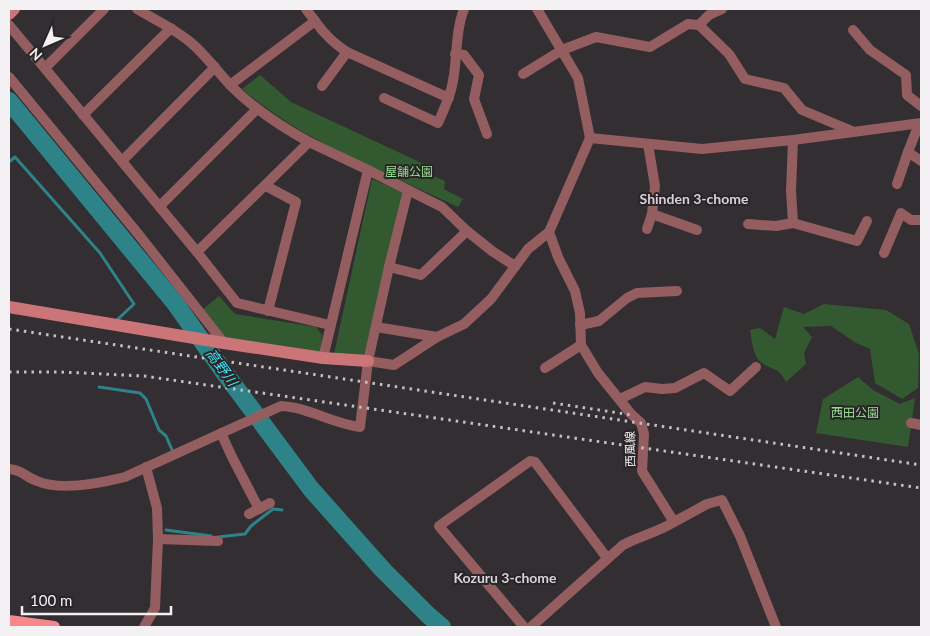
<svg xmlns="http://www.w3.org/2000/svg" width="930" height="636" font-family="Lato,'Noto Sans JP',sans-serif">
<rect width="100%" height="100%" fill="#322e32"/>
<g fill="#335931">
<path d="M260,75L291,102L426,165L423,171L445,181L444,189L463,199L458,207C384,172 304,142 242,89Z"/>
<path d="M372,179L402,192L364,356L334,354Z"/>
<path d="M219,296L235,314L316,327L322,335L320,351L314,352L226,340L202,310Z"/>
<path d="M824,304L886,310L909,324L919,354L918,388L902,399L875,383L870,349L856,343L831,326L803,327L812,337L804,353L806,364L786,382C777,366 776,372 762,363C753,357 752,341 750,330L760,328L775,339L784,307L804,314Z"/>
<path d="M858,377L873,390L900,404L915,398L908,447L816,433L823,399Z"/>
</g>
<g fill="none" stroke-linecap="round" stroke-linejoin="round">
<g stroke="#2e8389" stroke-width="3">
<path d="M9,162L15,157L100,253L134,304L117,320"/>
<path d="M99,387L140,393L146,399L159,430L166,436L173,452"/>
<path d="M166,530L211,536"/>
<path d="M218,537L245,534L251,526L273,509L282,510"/>
</g>
<path stroke="#2e8389" stroke-width="18" d="M9,101L175,303L224,372L311,489L383,570L428,615L442,627"/>
<g stroke="#945d5f" stroke-width="10">
<path d="M137,9C154,19 173,28 189,41C205,54 217,71 231,86C254,109 280,126 309,142"/>
<path d="M306,9L315,21"/>
<path d="M9,25L197,252"/>
<path d="M699,25L729,54L745,79L784,88L802,110L852,131"/>
<path d="M853,30L870,50L906,75L907,95L921,106"/>
<path d="M455,54L464,55L479,75L474,99L487,134"/>
<path d="M45,68L104,9"/>
<path d="M523,74L562,50L596,37L650,47L688,24L699,25L709,15L722,9"/>
<path d="M9,77L139,235L224,343"/>
<path d="M230,85L315,21C324,34 333,43 347,52L449,98"/>
<path d="M322,86L347,52"/>
<path d="M384,98L438,123C445,107 452,92 454,75C457,53 456,30 464,9"/>
<path d="M83,115L171,28"/>
<path d="M919,124L908,152L921,161"/>
<path d="M590,138L702,149L793,140L921,123"/>
<path d="M648,144L655,186L652,214L697,230"/>
<path d="M122,161L215,67"/>
<path d="M368,170L442,207L467,231L492,251L515,266"/>
<path d="M897,184L908,152"/>
<path d="M266,186L296,202L268,311"/>
<path d="M160,206L257,109"/>
<path d="M793,223L857,241L867,221"/>
<path d="M748,224L776,226L793,223L791,191L793,140"/>
<path d="M647,229L652,214"/>
<path d="M549,232L558,257L575,291L580,313L581,345L598,373L631,414L641,423L644,434L642,471L674,522L707,504L722,500L740,536L776,627"/>
<path d="M884,253L901,213L911,220H921"/>
<path d="M389,267L408,190"/>
<path d="M580,325L599,321L627,298L637,293L677,291"/>
<path d="M376,327L437,337"/>
<path d="M323,358L368,170L309,142L197,252L237,303L330,325"/>
<path d="M368,361L389,267L421,275L467,231"/>
<path d="M545,368L581,345"/>
<path d="M620,399L645,387L662,389L675,388L704,373L730,391L756,367"/>
<path d="M911,423L921,425"/>
<path d="M221,433L232,457L259,509"/>
<path d="M9,469C23,470 25,477 37,481C60,491 101,483 125,477L281,406C308,407 333,424 360,427L368,361L394,365L437,337L464,324L491,299L528,249L549,232L590,138L578,78L537,9"/>
<path d="M249,514L270,503"/>
<path d="M158,539L218,541"/>
<path d="M144,627L155,608L158,539L157,508L146,467"/>
<path d="M524,627L439,526L530,461L535,462L607,558"/>
<path d="M531,627L623,545C640,536 658,532 674,522"/>
</g>
<g stroke="#cb7579" stroke-width="12">
<path d="M9,14L14,9"/>
<path d="M9,307L224,343L323,358L368,361"/>
</g>
<path stroke="#f6878d" stroke-width="12" d="M9,621L54,627"/>
<g stroke="#c3c0c3" stroke-width="3" stroke-dasharray="2.5 5" stroke-linecap="butt">
<path d="M9,329L921,465"/>
<path d="M9,372H61L144,376L921,488"/>
<path d="M553,403L632,415"/>
</g>
</g>
<g text-anchor="middle" dominant-baseline="central" stroke-width="4" stroke-linejoin="round" paint-order="stroke">
<g font-size="12" fill="#94de8f" stroke="#282428">
<text x="409" y="171">屋舗公園</text>
<text x="855" y="412">西田公園</text>
</g>
<g font-size="12" fill="#f3f1f3" stroke="#282428">
<text transform="translate(630 449) rotate(-91)">西風線</text>
</g>
<g font-size="14" font-weight="bold" fill="#d7d2d7" stroke="#282428">
<text x="694" y="198">Shinden 3-chome</text>
<text x="505" y="577">Kozuru 3-chome</text>
</g>
<g font-size="14" font-style="italic" fill="#41e5f0" stroke="#282428">
<text transform="translate(222 367) rotate(54)">高野川</text>
</g>
</g>
<rect width="930" height="636" fill="none" stroke="#f3f1f3" stroke-width="20"/>
<g transform="translate(45 45) rotate(225)" stroke="#282428" stroke-width="4" paint-order="stroke">
<path d="M0-4L9 19L0 12L-9 19Z" fill="#f3f1f3"/>
<text y="-8" font-size="14" font-weight="bold" text-anchor="middle" fill="#f3f1f3">N</text>
</g>
<path d="M22 606v8h149v-8" fill="none" stroke="#f3f1f3" stroke-width="2.5"/>
<text x="30" y="606" font-size="15" fill="#f3f1f3" stroke="#282428" stroke-width="4" paint-order="stroke">100 m</text>
</svg>
